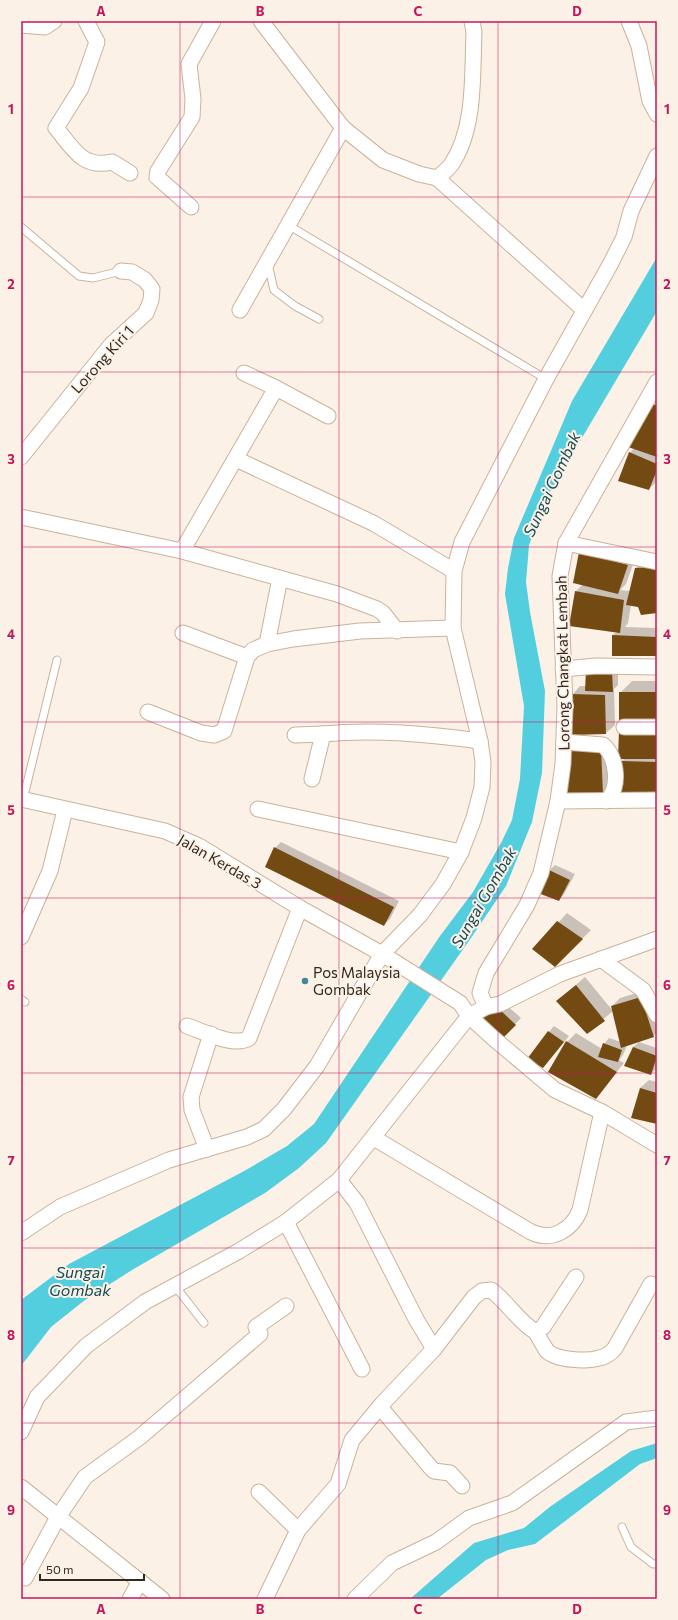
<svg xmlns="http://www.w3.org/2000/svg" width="678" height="1620" font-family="Commissioner,sans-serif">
<rect width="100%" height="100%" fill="#fcf1e7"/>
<g fill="#52cede">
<path d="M657,257V311L547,497L529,545L526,582L530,612L545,691L542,773L532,822L506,886L471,938L326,1143L299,1168L265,1193L132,1270L85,1300L51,1327L21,1366V1300L69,1264L246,1170L287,1146L314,1124L440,936L473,892L502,841L512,820L520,779L524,706L505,594L508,568L514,538L572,401Z"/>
<path d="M657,1443V1458L640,1464L535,1544L508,1550L486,1560L437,1599H410L474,1543L524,1528L551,1506L631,1451Z"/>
</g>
<g fill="#0003">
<path d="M657,401V481L649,489L630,453L634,448L629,446Z"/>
<path d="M580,552L636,556L626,584L620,590L630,591L636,568L645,559L657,612L631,605L628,623L625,627L657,628L656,655L613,635L617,631L576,591L583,584Z"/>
<path d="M618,665V685L614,689L615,725L606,733L572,734V695L580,686H586Z"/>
<path d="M632,681H657V794L621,762L625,758L620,693Z"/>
<path d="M579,738L610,740L612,785L603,793Z"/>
<path d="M281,842L399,901L390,919L384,925L275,848Z"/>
<path d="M555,865L575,874L564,894L559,900L550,870Z"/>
<path d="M567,913L591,930L555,966L534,949Z"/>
<path d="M585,977L613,1011L612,1006L620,998L650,989L657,1012V1033L653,1036L627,1045L623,1055L619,1060L624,1063L595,1098L549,1072L567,1042L576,1033L602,1049L604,1044L609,1038L621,1042L613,1011L587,1033L557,1001Z"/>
<path d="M504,1003L521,1018L504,1036L484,1018Z"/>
<path d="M554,1026L569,1036L543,1067L549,1032Z"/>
<path d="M639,1042L657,1048V1068L651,1074L633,1047Z"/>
<path d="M649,1080L657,1082V1123L640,1088Z"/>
</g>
<g fill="#744a13">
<path d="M653,404L657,406V457L628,447Z"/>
<path d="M629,452L657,464V470L649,490L618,481Z"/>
<path d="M579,552L628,565L618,594L573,583Z"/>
<path d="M657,567V613L641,615L638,607L626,605L635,568Z"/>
<path d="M575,591L624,600L620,633L569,626Z"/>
<path d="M612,635L656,637L657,656H612Z"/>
<path d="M586,670H612L613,692L585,691Z"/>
<rect x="619" y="692" width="38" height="32"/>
<path d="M571,694L605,695L606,734L571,735Z"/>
<path d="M619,730H657V759H618Z"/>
<path d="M570,746L601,748L603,794H567Z"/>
<path d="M620,761L657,762V795H620Z"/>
<path d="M274,847L394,907L384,926L265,867Z"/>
<path d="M549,870L570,880L559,901L538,893Z"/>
<path d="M557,921L583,939L555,967L532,949Z"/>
<path d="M576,985L605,1021L587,1034L556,1001Z"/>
<path d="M641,997L654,1037L621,1048L611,1006Z"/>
<path d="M498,1008L516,1025L504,1037L483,1018Z"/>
<path d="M548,1031L564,1042L543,1068L527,1059Z"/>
<path d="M566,1041L617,1072L596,1099L548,1072Z"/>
<path d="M603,1043L622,1050L618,1062L598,1057Z"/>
<path d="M633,1047L657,1056L651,1075L624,1066Z"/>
<path d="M640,1088L657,1093V1124L631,1118Z"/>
</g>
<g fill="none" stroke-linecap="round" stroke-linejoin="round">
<defs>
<g id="service">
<path d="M288,225L546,379"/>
<path d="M21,227L79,276L93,278L121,271"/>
<path d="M268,264L274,290L295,306L319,319"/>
<path d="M23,800L57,660"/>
<path d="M21,999L25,1002"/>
<path d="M175,1286L204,1323"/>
<path d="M622,1527L631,1547L653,1564H657"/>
</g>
<g id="minor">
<path d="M86,21L97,42L81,88L56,128C73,148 82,169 112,162L130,173"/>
<path d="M261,21L343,128L383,160L419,174L437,178L584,310"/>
<path d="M629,21L639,46L650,101L657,114"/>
<path d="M21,25L45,27L54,21"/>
<path d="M437,178C442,174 447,170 451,165C476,128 472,75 474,32L472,21"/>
<path d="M191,207L157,177L158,171L192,117L193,99L189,64L213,21"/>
<path d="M240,310L343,128"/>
<path d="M244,373L276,388L328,416"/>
<path d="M21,457L111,345L146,313L151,300L152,289L145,280L132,272L121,271"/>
<path d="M236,459L373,523L454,571"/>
<path d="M21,517L182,551L337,594L377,609L383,613L397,631"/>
<path d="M566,543L657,562"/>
<path d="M182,551L276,388"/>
<path d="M183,633L247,657"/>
<path d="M267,644L280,578"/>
<path d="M563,669L596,666L657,667"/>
<path d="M148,712L201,733L214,735L224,731L247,657L253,650L267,644L293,639L360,631L453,628"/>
<path d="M624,727H657"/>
<path d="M295,735L323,734"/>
<path d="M564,742L603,745C617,756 621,789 606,801"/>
<path d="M312,779L323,734C375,729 428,734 480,741"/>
<path d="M21,799L165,831L199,846L300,908L382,954L460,1003L469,1016L493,1038L555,1090L602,1112L657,1145"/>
<path d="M558,801L657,800"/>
<path d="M258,809L461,852"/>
<path d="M21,937L50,871L65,810"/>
<path d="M601,959L643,990L657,1015"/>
<path d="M486,1007L480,993L486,973L527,905L541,873L558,801L563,764L565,707L560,576L566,543L657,382"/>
<path d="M187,1026C203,1031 234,1048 249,1038L300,908"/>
<path d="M374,1138L531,1232C552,1242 572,1230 580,1210L602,1112"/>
<path d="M207,1149L192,1110L191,1097L211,1034"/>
<path d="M339,1180L357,1203L416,1319L434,1349"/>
<path d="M286,1222L362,1369"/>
<path d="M21,1233L60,1207L169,1160L247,1137L264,1129L284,1109L317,1066L382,954L420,915L443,884L461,852L474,818L482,787L483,762L480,741L453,628L454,571L462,542L546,379L611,263L624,237L631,211L657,156"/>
<path d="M536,1332C539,1338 543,1345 547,1351C556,1360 587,1362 599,1358C606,1357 611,1353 615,1348L651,1284"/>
<path d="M380,1407L431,1468L434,1471L450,1473L462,1486"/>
<path d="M21,1432L37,1397L86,1346L145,1302L239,1251L286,1222L339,1180L469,1016L486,1007L500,1004L560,974L657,939"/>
<path d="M21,1487L162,1599"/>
<path d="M259,1492L298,1530"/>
<path d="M25,1578L58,1517L85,1477L140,1437L260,1334L256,1327L286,1306"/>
<path d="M130,1599L140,1581"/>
<path d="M265,1599L298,1530L338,1484L352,1440L382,1404L434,1349L474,1297L482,1291L491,1290C508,1302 518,1322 536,1332L543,1327L576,1277"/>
<path d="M355,1599L392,1563L436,1542L469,1518L512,1503L626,1422L657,1418"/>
</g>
</defs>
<use href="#service" stroke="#cab299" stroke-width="9"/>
<use href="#minor" stroke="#cab299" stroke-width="17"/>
<use href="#service" stroke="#fff" stroke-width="7"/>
<use href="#minor" stroke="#fff" stroke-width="15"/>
</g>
<path fill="none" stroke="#c2185b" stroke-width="1" stroke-opacity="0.55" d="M180,21V1599M339,21V1599M498,21V1599M21,197H657M21,372H657M21,547H657M21,722H657M21,898H657M21,1073H657M21,1248H657M21,1423H657"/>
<circle fill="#438993" stroke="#fcf1e7" stroke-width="1.5" cx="305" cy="981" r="4"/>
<g text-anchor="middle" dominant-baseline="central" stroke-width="4" stroke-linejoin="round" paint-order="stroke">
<g font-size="15" fill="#31281e" stroke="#fcf1e7">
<text transform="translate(102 359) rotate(-48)">Lorong Kiri 1</text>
<text transform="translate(562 663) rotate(-91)">Lorong Changkat Lembah</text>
<text transform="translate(220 861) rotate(30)">Jalan Kerdas 3</text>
</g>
<g font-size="15" fill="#31281e" stroke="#fcf1e7" text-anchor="start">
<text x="313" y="972">Pos Malaysia<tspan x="313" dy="17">Gombak</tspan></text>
</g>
<g font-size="16" font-style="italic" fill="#144b52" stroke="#fcf1e7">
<text transform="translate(551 484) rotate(-65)">Sungai Gombak</text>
<text transform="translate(483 897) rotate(-60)">Sungai Gombak</text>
<text x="80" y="1271">Sungai<tspan x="80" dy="18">Gombak</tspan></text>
</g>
</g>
<rect width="678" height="1620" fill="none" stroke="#fcf1e7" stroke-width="44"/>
<path d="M40 1574v6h104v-6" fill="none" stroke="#31281e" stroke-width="2"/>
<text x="46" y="1574" font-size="12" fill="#31281e" stroke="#fcf1e7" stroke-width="3" paint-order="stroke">50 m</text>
<rect x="22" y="22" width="634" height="1576" fill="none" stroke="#c2185b" stroke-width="1.5"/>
<g font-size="13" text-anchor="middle" font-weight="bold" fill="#c2185b">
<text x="101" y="16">A</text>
<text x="260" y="16">B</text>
<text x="418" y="16">C</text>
<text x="577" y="16">D</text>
<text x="11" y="114">1</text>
<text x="667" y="114">1</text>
<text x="11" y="289">2</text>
<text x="667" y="289">2</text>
<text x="11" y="464">3</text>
<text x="667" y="464">3</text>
<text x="11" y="639">4</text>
<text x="667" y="639">4</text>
<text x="11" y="815">5</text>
<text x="667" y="815">5</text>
<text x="11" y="990">6</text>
<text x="667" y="990">6</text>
<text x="11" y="1165">7</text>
<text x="667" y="1165">7</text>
<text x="11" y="1340">8</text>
<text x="667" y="1340">8</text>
<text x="11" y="1515">9</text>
<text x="667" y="1515">9</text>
<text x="101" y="1614">A</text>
<text x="260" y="1614">B</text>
<text x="418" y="1614">C</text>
<text x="577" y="1614">D</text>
</g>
</svg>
